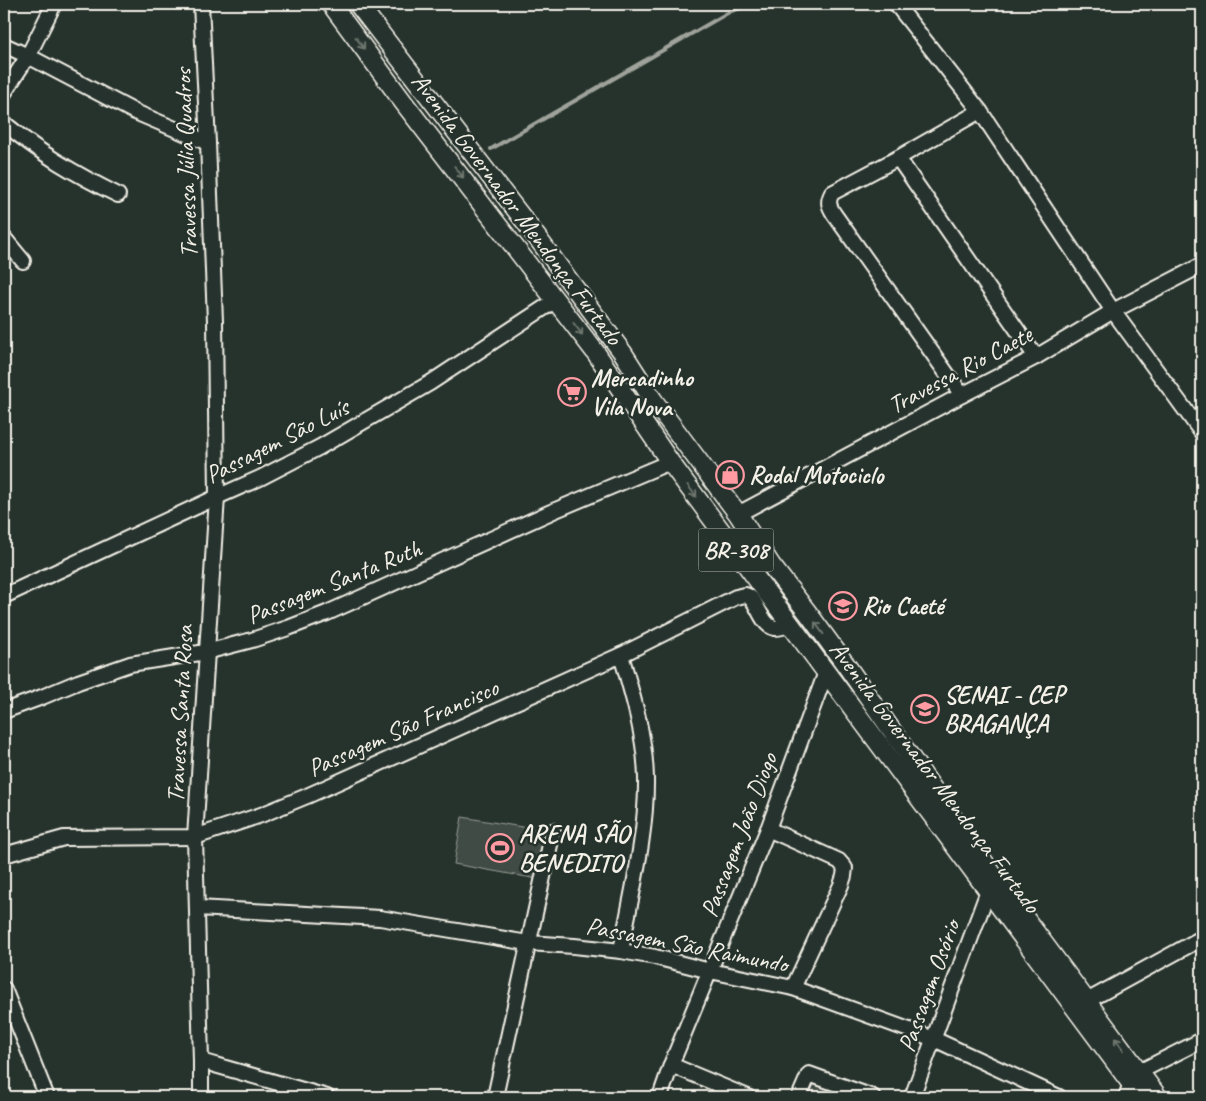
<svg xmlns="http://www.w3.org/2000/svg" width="1206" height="1101" font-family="Caveat,sans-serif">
<rect width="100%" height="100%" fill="#26332d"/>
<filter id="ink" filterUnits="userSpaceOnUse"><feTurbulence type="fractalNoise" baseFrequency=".02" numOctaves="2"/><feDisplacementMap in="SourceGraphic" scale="10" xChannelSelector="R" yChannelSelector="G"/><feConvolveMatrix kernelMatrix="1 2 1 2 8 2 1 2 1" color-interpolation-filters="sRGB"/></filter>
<g filter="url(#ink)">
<g fill="#414b45" stroke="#9a9e96">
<path d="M462,817L546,831L538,879L454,864Z"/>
<path d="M811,1078L864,1097H805Z"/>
</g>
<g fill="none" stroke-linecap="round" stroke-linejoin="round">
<path stroke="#9fa39b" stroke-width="4" d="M491,149L731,11L754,4"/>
<defs>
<g id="minor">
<path d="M896,4L980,111L1113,311L1202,433"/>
<path d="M4,45L28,56L135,112L208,143"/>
<path d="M4,93L28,56L54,4"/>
<path d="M4,123C41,154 75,174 118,195"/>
<path d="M898,158L1036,357"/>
<path d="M4,238L23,261"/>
<path d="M962,395L834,214C829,206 827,202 832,193L898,158L980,111"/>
<path d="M738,514L962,395L1036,357L1113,311L1202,265"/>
<path d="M4,596L217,497L260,478L320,447L430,383L556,300"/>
<path d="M621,655C633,696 645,736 646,778C647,835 631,895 621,951"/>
<path d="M4,711L42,697L78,682L130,664L206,652L252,640L288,628L327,613L551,512L670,462"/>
<path d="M768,829L839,861L845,868L844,876L841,885L793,988"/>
<path d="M4,855L64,838L195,837L261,815L307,796L621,655L736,597C738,597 743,595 745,595C758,597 760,626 775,628C780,628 786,626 792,625"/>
<path d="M197,908L380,918L528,943L574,946L621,951L655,957L710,971L793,988L934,1039L1059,1097"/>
<path d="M4,989L47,1097"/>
<path d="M1087,1001L1202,938"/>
<path d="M201,1061L327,1097"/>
<path d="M671,1065L748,1097"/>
<path d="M201,1097V1061L195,837L217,497L215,321L208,143L201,4"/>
<path d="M495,1097L553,831"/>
<path d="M660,1097L671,1065L768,829L826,672"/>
<path d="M799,1097L809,1074L873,1097"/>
<path d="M912,1097L988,891"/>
<path d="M1126,1097L1131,1083L1139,1072L1202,1040"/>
</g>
<g id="major">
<path d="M331,4L404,103L596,353L670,462L1141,1097"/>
<path d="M358,4L527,224L623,353L653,400L738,514L771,565L808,613L846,665L998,882L1158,1097"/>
</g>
</defs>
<use href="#minor" stroke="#f4f1e8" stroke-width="18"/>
<use href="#major" stroke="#f4f1e8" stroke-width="21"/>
<use href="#minor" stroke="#26332d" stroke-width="14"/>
<use href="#major" stroke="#26332d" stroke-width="18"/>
</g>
<defs><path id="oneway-shaft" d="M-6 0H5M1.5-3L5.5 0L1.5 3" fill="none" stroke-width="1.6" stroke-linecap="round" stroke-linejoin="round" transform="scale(1.25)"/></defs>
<g stroke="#6e766e">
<use href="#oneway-shaft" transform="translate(360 43) rotate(53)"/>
<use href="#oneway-shaft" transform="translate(459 172) rotate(52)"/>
<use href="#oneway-shaft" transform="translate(578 329) rotate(53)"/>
<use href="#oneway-shaft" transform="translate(692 491) rotate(53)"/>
<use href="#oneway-shaft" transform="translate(819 628) rotate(-126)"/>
<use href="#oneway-shaft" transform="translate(1119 1044) rotate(-126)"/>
</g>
</g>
<defs>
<symbol id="supermarket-ring" viewBox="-11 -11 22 22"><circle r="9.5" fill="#26332d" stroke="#ff9aa2" stroke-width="1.5"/><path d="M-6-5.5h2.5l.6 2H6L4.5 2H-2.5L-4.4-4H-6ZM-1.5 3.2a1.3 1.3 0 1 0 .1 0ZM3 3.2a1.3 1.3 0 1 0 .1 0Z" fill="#ff9aa2"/></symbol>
<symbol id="shop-ring" viewBox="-11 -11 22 22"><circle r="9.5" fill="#26332d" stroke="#ff9aa2" stroke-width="1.5"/><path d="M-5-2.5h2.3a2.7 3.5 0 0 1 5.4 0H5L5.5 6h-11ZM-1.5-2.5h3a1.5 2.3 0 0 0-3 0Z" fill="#ff9aa2"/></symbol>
<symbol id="school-ring" viewBox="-11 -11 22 22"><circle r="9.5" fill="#26332d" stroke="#ff9aa2" stroke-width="1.5"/><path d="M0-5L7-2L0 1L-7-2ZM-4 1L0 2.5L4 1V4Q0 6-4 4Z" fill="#ff9aa2"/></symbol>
<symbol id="university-ring" viewBox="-11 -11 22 22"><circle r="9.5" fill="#26332d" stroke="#ff9aa2" stroke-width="1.5"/><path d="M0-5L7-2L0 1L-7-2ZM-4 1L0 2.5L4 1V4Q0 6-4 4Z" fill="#ff9aa2"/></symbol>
<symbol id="stadium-ring" viewBox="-11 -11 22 22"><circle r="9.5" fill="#26332d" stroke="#ff9aa2" stroke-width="1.5"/><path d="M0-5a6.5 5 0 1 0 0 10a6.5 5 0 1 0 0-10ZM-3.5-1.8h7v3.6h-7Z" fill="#ff9aa2"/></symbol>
</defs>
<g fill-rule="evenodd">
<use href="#supermarket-ring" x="556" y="376" width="32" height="32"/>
<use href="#shop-ring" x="714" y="459" width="32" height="32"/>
<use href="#school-ring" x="827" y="590" width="32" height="32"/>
<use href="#university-ring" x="909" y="693" width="32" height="32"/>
<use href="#stadium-ring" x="484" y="832" width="32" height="32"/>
</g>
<g text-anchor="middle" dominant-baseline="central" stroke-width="5" stroke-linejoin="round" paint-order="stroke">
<rect fill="#26332d" stroke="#b6b8b0" stroke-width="1" x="698.5" y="528.5" width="75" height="43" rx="4"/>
<g font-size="24" font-weight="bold" fill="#f4f1e8">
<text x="736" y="550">BR-308</text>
</g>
<g font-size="25" fill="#f4f1e8" stroke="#26332d">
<text transform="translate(186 163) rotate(-92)">Travessa Júlia Quadros</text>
<text transform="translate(517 209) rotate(53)">Avenida Governador Mendonça Furtado</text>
<text transform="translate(960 370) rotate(-28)">Travessa Rio Caete</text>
<text transform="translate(277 441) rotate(-27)">Passagem São Luís</text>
<text transform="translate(334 582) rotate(-22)">Passagem Santa Ruth</text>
<text transform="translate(180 714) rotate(-87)">Travessa Santa Rosa</text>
<text transform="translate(403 728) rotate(-24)">Passagem São Francisco</text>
<text transform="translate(935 777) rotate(53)">Avenida Governador Mendonça Furtado</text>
<text transform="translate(739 835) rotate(-69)">Passagem João Diogo</text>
<text transform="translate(687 945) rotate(11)">Passagem São Raimundo</text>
<text transform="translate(929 986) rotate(-70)">Passagem Osório</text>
</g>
<g font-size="25" font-weight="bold" fill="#f4f1e8" stroke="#26332d" text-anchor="start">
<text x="591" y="378">Mercadinho<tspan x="591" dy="29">Vila Nova</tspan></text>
<text x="749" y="475">Rodal Motociclo</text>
<text x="862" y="606">Rio Caeté</text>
<text x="944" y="695">SENAI - CEP<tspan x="944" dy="29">BRAGANÇA</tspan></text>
<text x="519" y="834">ARENA SÃO<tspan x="519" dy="29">BENEDITO</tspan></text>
</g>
</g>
<rect width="1206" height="1101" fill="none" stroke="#26332d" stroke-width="20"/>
<rect x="10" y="10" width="1186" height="1081" fill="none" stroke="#f4f1e8" stroke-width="2" filter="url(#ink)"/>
</svg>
